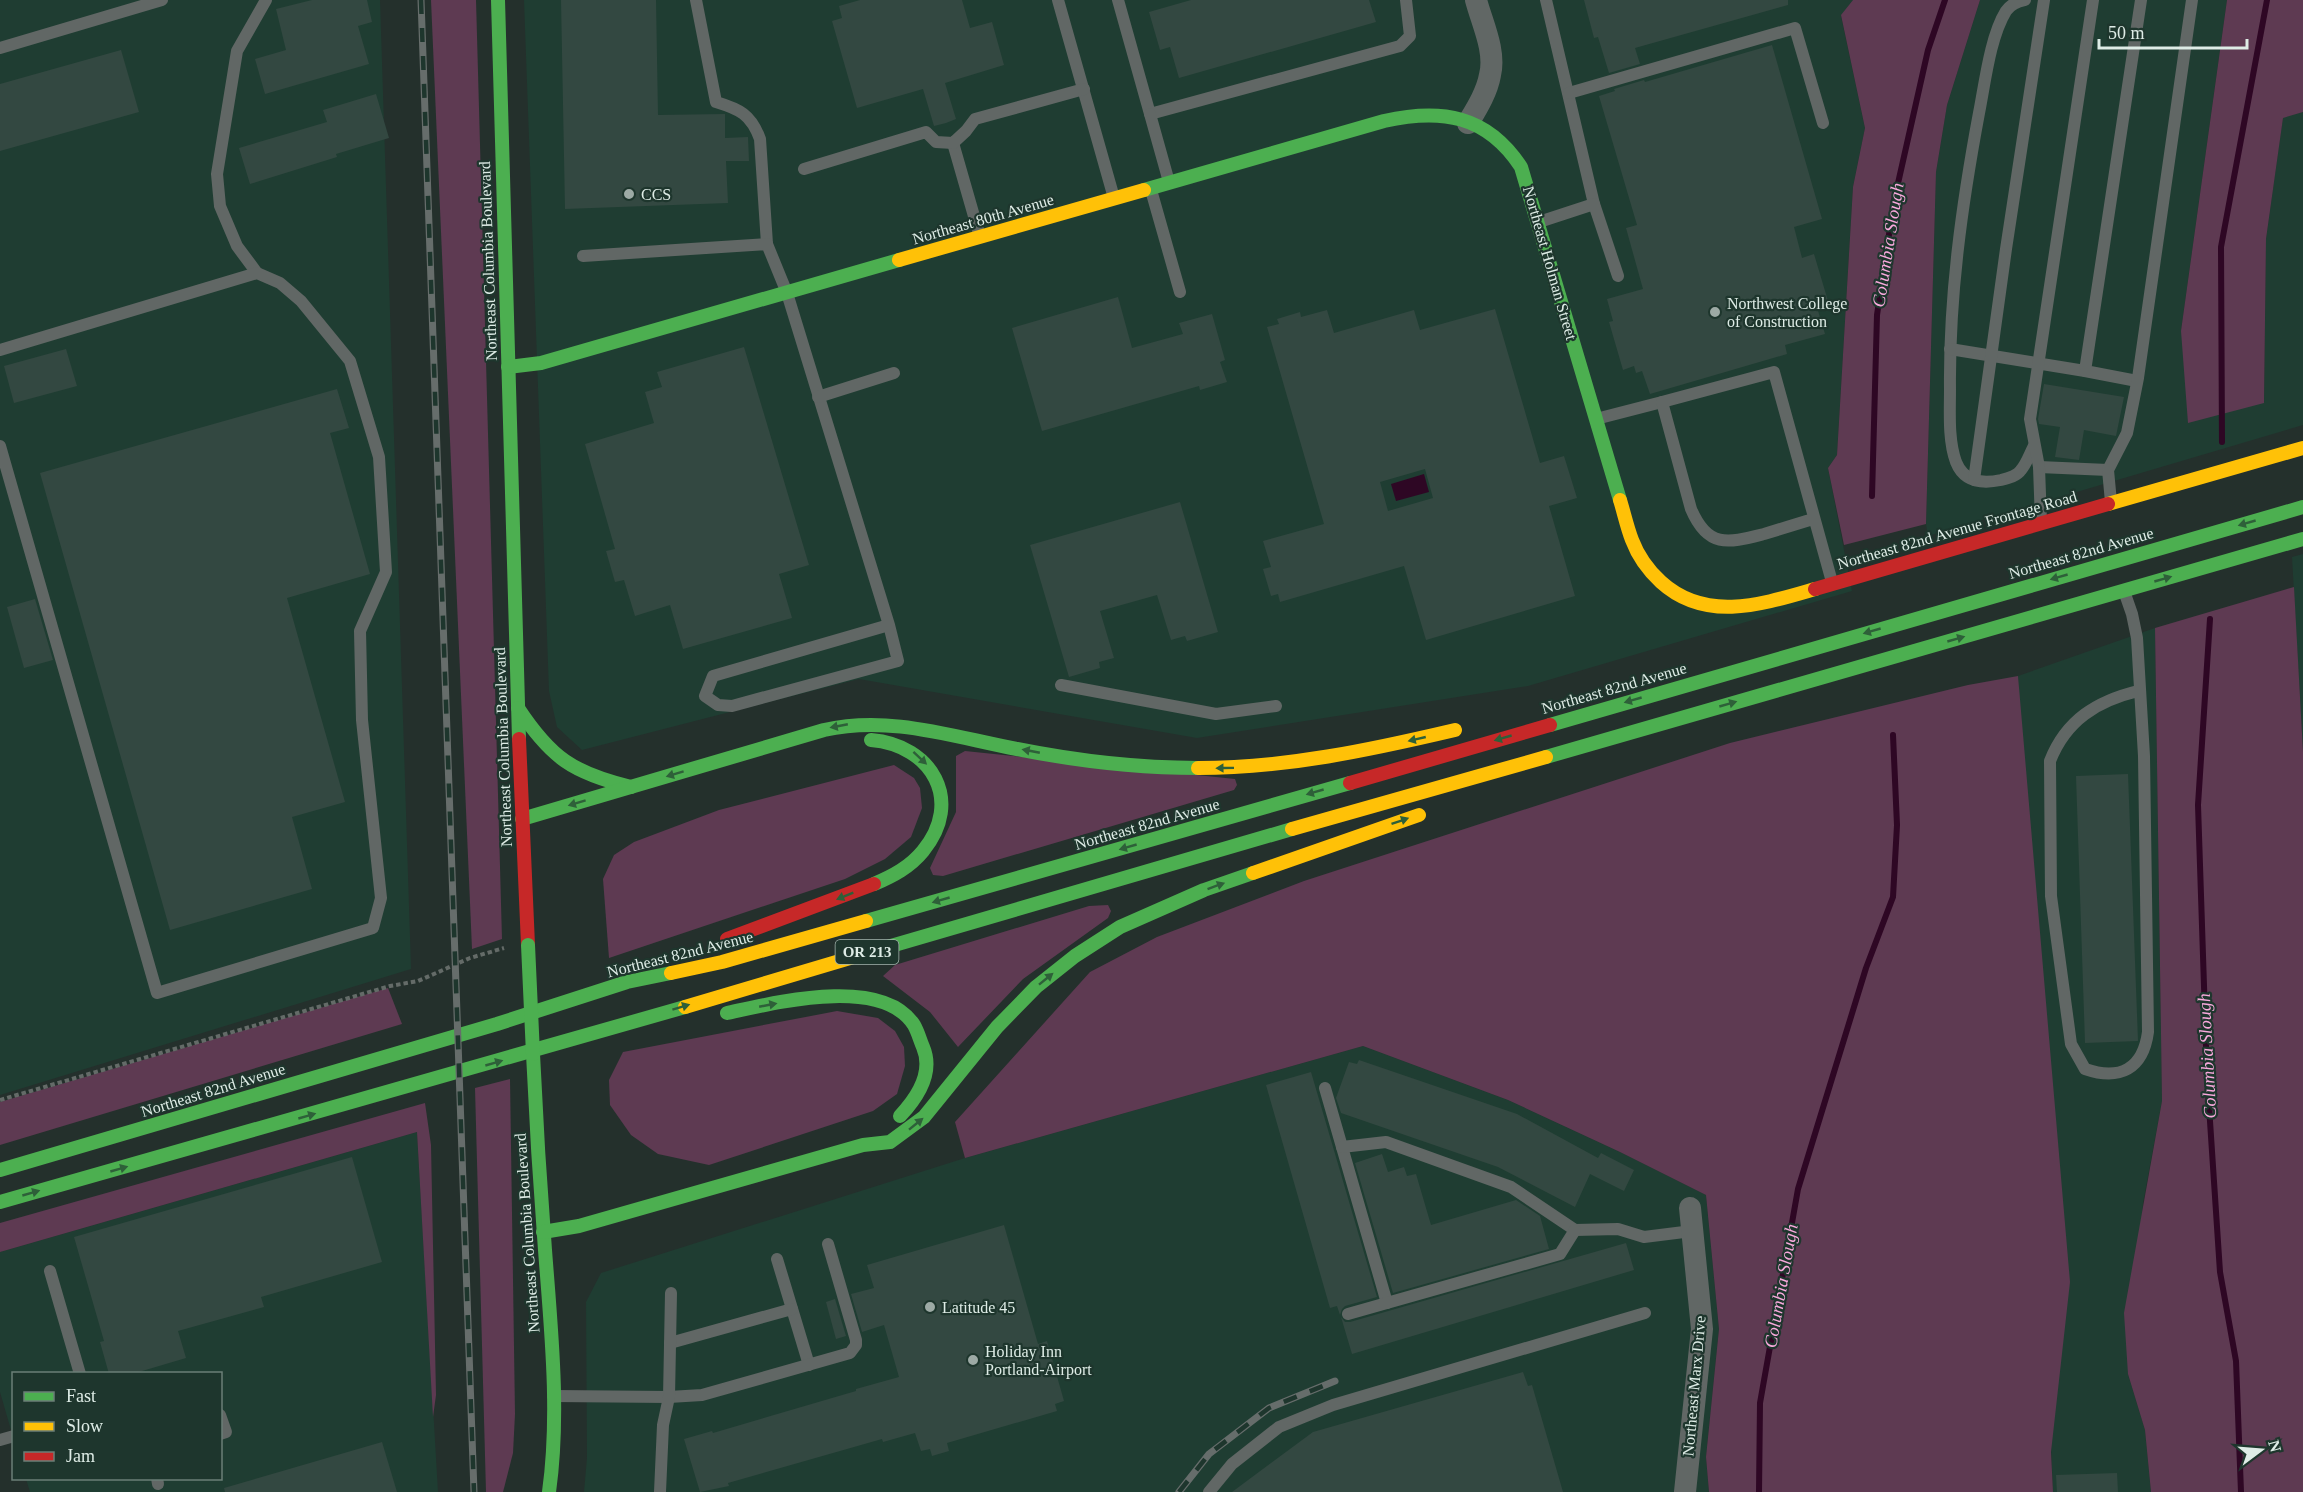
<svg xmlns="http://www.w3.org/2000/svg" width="2303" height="1492" font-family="Georgia,serif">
<rect width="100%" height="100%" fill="#24302c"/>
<g fill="#1f3d32">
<path d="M0,0H380L411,969L0,1095Z"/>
<path d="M524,0H1853L1841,16L1865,128L1853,187L1837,455L1828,468L1852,591L1528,686L1197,738L859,679L582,750L557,727L549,691Z"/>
<path d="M1980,0H2227L2181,331L2264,403L2266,239L2283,117L2303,112V425L1928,536L1926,524L1936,172L1947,105Z"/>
<path d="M2303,554V752L2292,557Z"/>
<path d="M2155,628L2162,1101L2143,1203L2128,1374L2145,1430L2151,1492H2053L2018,676Z"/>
<path d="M1363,1046L1508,1100L1620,1152L1706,1195L1719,1329L1706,1457L1709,1492H584L587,1458L586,1302L601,1273L965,1158Z"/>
<path d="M417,1132L438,1492H30L26,1479L220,1478V1374H14L13,1437L0,1392V1252Z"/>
</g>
<g fill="#5e3a52">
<path d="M431,0H476L502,939L472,949Z"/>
<path d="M1853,0H1980L1947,105L1936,172L1926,524L1844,545L1828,468L1837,455L1853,187L1865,128L1841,15Z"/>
<path d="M2227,0H2303V112L2283,118L2266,239L2264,403L2188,423L2181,331Z"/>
<path d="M2294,587L2303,752V1492H2151L2145,1430L2128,1374L2124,1313L2162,1101L2155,628Z"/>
<path d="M2018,676L2070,1282L2051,1452L2053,1492H1709L1706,1457L1719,1329L1706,1195L1620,1152L1508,1100L1363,1046L965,1158L955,1122L1090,972L1157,937L1304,881L1730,743L1968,685Z"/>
<path d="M965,751L1235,779L1237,785L1234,790L943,876L933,875L930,868L956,812V756Z"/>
<path d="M894,765L914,778L920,788L922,808L911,837L885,859L845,879L609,958L603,879L614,855L634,842L719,810Z"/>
<path d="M1108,905L1111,911L1108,918L1023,979L958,1047L930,1012L883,976L895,965L1089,906Z"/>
<path d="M388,988L402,1024L0,1145V1102Z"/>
<path d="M837,1011L878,1018L895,1031L904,1047L905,1066L897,1094L873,1111L709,1165L658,1154L631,1135L610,1105L609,1080L623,1052Z"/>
<path d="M510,1079L515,1414L513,1453L503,1492H486L475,1088Z"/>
<path d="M425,1103L431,1145L436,1395L433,1417L417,1132L0,1252V1223Z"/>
</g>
<path fill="#2e0724" d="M1424,474L1429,492L1396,501L1391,484Z"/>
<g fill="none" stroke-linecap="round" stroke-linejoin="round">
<g stroke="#2e0724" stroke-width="6">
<path d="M2222,442L2221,247L2267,0"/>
<path d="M1872,496L1877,315L1894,201L1928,50L1945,0"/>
<path d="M2210,619L2198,805L2207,1076L2220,1272L2236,1361L2241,1492"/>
<path d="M1759,1492L1760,1403L1798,1189L1866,968L1893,897L1897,825L1893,735"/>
</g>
</g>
<g fill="#334841" fill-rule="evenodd">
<path d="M312,0H367L372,22L358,26L369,64L265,94L255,59L286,50L276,9Z"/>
<path d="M561,0H656L658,115L725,114V138L748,137L749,161H726L728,203L565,209Z"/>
<path d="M860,0H962L970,28L992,22L1004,65L945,83L956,119L946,123L934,126L923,89L857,108L832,21L842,18L839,6Z"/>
<path d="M1191,0H1369L1376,22L1179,78L1170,47L1160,50L1149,12Z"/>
<path d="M1584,0H1788V5L1635,48L1640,64L1609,73L1598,37L1594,38Z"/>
<path d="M1772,45L1822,219L1794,227L1802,258L1814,254L1828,301L1816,304L1825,334L1785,345L1787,354L1650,394L1642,371L1636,373L1634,366L1623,370L1609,322L1613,321L1607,299L1643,289L1626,228L1637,225L1599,96L1615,91L1614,89L1644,80L1645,82Z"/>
<path d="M121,50L139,112L0,151V84Z"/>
<path d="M376,94L389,138L336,154L337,157L250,184L239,148L327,122L323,110Z"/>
<path d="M1118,297L1132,348L1183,334L1179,323L1212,314L1225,360L1220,362L1227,382L1200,390L1199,386L1042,431L1012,328Z"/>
<path d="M1495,309L1540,463L1564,456L1577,498L1549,506L1575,596L1426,640L1404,566L1280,602L1278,594L1271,596L1263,569L1271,567L1263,541L1324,524L1267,327L1279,324L1277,319L1300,312L1301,317L1327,310L1334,333L1414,310L1420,330ZM1425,469L1433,498L1388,511L1380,482Z"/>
<path d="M744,347L809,565L779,574L792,618L683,649L670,605L635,616L624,580L615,582L606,551L615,549L585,444L654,423L645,392L662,387L657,372Z"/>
<path d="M66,349L77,386L14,403L4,366Z"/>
<path d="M2044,384L2124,397L2116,436L2084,430L2079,460L2055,457L2060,427L2039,424L2038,419Z"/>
<path d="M337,389L349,428L330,433L370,574L287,598L345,802L292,817L312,889L170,930L40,473Z"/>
<path d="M1180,502L1218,632L1187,641L1185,636L1171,640L1157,595L1100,611L1114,658L1099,662L1100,668L1069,677L1030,545Z"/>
<path d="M35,599L53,660L24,668L7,607Z"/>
<path d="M2128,774L2138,1041L2085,1043L2076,776Z"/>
<path d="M1359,1060L1517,1114L1598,1158L1601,1153L1634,1170L1624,1191L1590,1174L1575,1207L1498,1167L1341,1113L1336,1098L1349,1062L1357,1064Z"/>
<path d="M1311,1072L1377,1297L1345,1306L1342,1309L1340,1315L1337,1306L1330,1308L1266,1085Z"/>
<path d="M1382,1154L1388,1172L1404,1167L1407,1176L1416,1174L1431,1225L1516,1200L1540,1216L1549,1249L1393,1293L1355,1163Z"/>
<path d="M352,1157L382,1262L261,1297L264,1307L178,1331L186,1358L132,1374H109L100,1342L104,1341L74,1237Z"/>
<path d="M1004,1225L1038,1344L1047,1341L1064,1401L1055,1404L1057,1411L947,1443L949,1451L932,1456L930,1449L921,1451L915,1433L883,1442L882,1439L728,1483L729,1486L700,1492L684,1439L712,1431L713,1433L856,1391V1389L899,1377L884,1325L862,1332L851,1294L874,1288L867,1265Z"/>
<path d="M1626,1243L1634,1270L1352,1354L1341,1317L1345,1322H1350Z"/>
<path d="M835,1299L846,1336L836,1339L826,1302Z"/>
<path d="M1523,1372L1528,1386L1532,1385L1563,1492H1232L1313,1432Z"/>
<path d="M382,1442L397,1492H225L224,1488Z"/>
<path d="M2117,1473L2118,1492H2057L2056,1475Z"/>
</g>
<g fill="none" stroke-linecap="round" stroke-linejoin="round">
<path stroke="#646b68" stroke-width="4" stroke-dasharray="4.5 3" stroke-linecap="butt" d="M0,1100L390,986L418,981L470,958L504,948"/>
<g stroke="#616765" stroke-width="12">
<path d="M696,0L716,102C739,109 751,114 760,139L767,244"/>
<path d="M1058,0L1114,198"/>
<path d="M1118,0L1150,114L1400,46L1410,36L1406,0"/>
<path d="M1546,0L1594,204"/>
<path d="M2025,0C2017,2 2011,4 2006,11C1990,37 1985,83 1979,113C1962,204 1949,296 1950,389C1950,412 1948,440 1956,462C1964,482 1982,484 2001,480C2009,478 2017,476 2021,470C2027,463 2030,453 2034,446"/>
<path d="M0,48L162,0"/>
<path d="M1569,93L1795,28L1823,123"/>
<path d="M1150,114L1169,182"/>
<path d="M953,143L980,237"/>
<path d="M804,169L926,132L936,142L953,143L966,131L975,119L1084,89"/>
<path d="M1151,190L1180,292"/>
<path d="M1539,222L1594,204L1618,276"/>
<path d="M583,256L767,244L787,293L889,625L713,676L705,696L718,705L732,706L898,661L889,625"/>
<path d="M257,273L237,246L220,206L217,174L237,51L266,0"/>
<path d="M1950,349L2085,371"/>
<path d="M0,350L257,273L280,283L301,301L350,361L379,457L386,572L360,631L362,720L381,898L373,928L157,993L0,446"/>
<path d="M2137,381L2085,371L2141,0"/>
<path d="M818,397L894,373"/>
<path d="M1596,419L1662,402"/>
<path d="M2039,467L2108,470"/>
<path d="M1974,480L2006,249L2044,0"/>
<path d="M2111,502L2108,470L2127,433L2138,378L2192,0"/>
<path d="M1813,519C1797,524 1780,529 1764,534C1728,543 1708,549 1691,509L1662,402L1774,372L1832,582"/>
<path d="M2041,522L2039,467L2030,419L2093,0"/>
<path d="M2124,591L2132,614L2137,638L2144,756L2148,1032C2143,1069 2120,1081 2085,1069L2071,1044L2051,896L2050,761C2066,720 2097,701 2138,691"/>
<path d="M1061,685L1216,714L1276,706"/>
<path d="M1325,1088L1387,1303"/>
<path d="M1342,1147L1386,1142L1511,1187L1575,1230L1618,1229L1644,1237L1692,1231"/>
<path d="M777,1259L809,1365"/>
<path d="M50,1271L80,1374"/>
<path d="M1348,1314L1560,1254L1575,1230"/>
<path d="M670,1343L792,1309"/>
<path d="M553,1396L669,1397L702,1395L850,1353L856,1345V1340L828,1244"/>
<path d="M220,1415L226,1432L220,1434"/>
<path d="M0,1440L14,1436"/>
<path d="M157,1478L158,1484"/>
<path d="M660,1492L663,1425L669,1397L671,1293"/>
<path d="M1209,1492L1232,1464L1279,1427L1333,1405L1645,1313"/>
</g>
<g stroke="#616765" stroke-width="22">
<path d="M1468,123C1477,108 1487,92 1490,75C1496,51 1482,23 1476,0"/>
<path d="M1685,1492L1702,1329L1690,1208"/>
</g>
<g stroke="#4caf50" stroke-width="14">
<path d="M498,0L519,739"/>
<path d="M1144,190L1384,121C1441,108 1487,115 1521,167L1620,500"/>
<path d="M508,367L541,363L899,260"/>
<path d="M518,708C551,758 573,773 631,787"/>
<path d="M1550,725L2303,507"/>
<path d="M871,740C932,745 964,801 923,851C910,867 893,876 874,884"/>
<path d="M1546,757L2303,539"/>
<path d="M522,819L824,730C890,715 953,737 1017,749C1077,761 1137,768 1198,768"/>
<path d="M866,921L1350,783"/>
<path d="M860,955L1292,829"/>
<path d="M727,1013C774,1003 882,975 914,1025C918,1032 920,1040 923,1047C934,1073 917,1098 900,1116"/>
<path d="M533,1054C536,1120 540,1185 545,1250C551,1329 560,1414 549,1492"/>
<path d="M0,1170L497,1024L627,982L671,973"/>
<path d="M0,1202L685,1007"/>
<path d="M543,1232L579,1226L863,1145L890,1142L924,1117L997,1027L1036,987L1075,956L1120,927L1204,890L1253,873"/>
</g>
<g stroke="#ffc107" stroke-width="14">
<path d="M899,260L1144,190"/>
<path d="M1620,500C1624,513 1627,527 1632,540C1638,556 1649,571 1661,582C1706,623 1763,604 1815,589"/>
<path d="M2108,504L2303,448"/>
<path d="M1198,768C1286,768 1370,750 1455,730"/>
<path d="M1292,829L1546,757"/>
<path d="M1253,873L1419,815"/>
<path d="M671,973L722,962L866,921"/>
<path d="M685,1007L860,955"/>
</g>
<g stroke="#c62828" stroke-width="14">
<path d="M1815,589L2108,504"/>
<path d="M519,739L528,945"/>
<path d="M1350,783L1550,725"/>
<path d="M727,939L874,884"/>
</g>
<defs>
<g id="rail">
<path d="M421,0L474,1492"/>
<path d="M1179,1492L1209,1454L1269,1408L1335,1381"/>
</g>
</defs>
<use href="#rail" stroke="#666d6b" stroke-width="7"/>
<use href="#rail" stroke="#1e362d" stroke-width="4.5" stroke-dasharray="14" stroke-linecap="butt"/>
<path stroke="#4caf50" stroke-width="14" d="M528,945L533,1054"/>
</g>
<defs><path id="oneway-solid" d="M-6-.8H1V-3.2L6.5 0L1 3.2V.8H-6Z" transform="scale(1.5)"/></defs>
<g fill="#2e6039">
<use href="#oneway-solid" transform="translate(2247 523) rotate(164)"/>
<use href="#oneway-solid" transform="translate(2059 577) rotate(164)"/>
<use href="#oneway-solid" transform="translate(2163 579) rotate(-16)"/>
<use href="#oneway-solid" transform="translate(1872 631) rotate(164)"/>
<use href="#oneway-solid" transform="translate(1956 639) rotate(-16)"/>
<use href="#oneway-solid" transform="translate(1633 700) rotate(164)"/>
<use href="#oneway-solid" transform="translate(1728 704) rotate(-16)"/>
<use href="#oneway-solid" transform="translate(839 726) rotate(169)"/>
<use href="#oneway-solid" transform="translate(1503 738) rotate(164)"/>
<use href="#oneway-solid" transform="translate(1417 739) rotate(167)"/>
<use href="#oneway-solid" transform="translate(1031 751) rotate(-169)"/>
<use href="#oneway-solid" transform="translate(920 758) rotate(43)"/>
<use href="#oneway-solid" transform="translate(1225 768) rotate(179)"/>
<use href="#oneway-solid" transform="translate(675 774) rotate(163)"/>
<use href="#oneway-solid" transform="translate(1315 792) rotate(164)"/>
<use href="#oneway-solid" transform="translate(577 803) rotate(163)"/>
<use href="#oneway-solid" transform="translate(1400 821) rotate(-19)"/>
<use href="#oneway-solid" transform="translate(1128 847) rotate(164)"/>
<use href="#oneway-solid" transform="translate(1216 886) rotate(-20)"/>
<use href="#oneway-solid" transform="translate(845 896) rotate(158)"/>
<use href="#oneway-solid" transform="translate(941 900) rotate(164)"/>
<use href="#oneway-solid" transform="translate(1046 979) rotate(-39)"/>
<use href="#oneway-solid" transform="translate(768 1005) rotate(-11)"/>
<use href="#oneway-solid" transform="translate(681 1007) rotate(-17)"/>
<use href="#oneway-solid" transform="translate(494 1063) rotate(-16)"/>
<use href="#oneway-solid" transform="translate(307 1116) rotate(-16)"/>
<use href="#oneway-solid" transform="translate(916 1124) rotate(-39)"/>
<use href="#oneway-solid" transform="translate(119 1169) rotate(-16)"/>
<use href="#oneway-solid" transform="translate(31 1193) rotate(-16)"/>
</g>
<g fill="#9daaa5" stroke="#1e362d" stroke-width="2">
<circle cx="629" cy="194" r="6"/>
<circle cx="1715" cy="312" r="6"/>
<circle cx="930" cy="1307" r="6"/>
<circle cx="973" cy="1360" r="6"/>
</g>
<g text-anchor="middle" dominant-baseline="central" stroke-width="4.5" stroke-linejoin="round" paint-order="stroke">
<rect fill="#1e362d" stroke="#a4b5ae" stroke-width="1.5" x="835.5" y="940" width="63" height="24" rx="4.5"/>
<g font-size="15" font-weight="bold" fill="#deece6">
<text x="867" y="952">OR 213</text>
</g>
<g font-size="16" fill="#deece6" stroke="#1e362d" text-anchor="start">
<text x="641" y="194">CCS</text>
<text x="1727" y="303">Northwest College<tspan x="1727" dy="18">of Construction</tspan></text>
<text x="942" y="1307">Latitude 45</text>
<text x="985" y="1351">Holiday Inn<tspan x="985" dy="18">Portland-Airport</tspan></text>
</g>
<g font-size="16" fill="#deece6" stroke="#1e362d">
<text transform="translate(983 219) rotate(-16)">Northeast 80th Avenue</text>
<text transform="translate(488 261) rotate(-92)">Northeast Columbia Boulevard</text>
<text transform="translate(1550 263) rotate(74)">Northeast Holman Street</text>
<text transform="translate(1957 530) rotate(-16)">Northeast 82nd Avenue Frontage Road</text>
<text transform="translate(2081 553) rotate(-16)">Northeast 82nd Avenue</text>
<text transform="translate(1614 688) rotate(-16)">Northeast 82nd Avenue</text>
<text transform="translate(503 747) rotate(-92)">Northeast Columbia Boulevard</text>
<text transform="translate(1147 824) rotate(-16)">Northeast 82nd Avenue</text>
<text transform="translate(680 954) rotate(-14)">Northeast 82nd Avenue</text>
<text transform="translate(213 1090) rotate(-17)">Northeast 82nd Avenue</text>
<text transform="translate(527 1233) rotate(-94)">Northeast Columbia Boulevard</text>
<text transform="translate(1694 1386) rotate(-85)">Northeast Marx Drive</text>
</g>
<g font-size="18" font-style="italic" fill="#f9a9dd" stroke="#1e362d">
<text transform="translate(1888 245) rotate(-81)">Columbia Slough</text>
<text transform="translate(2207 1056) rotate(-93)">Columbia Slough</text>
<text transform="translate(1781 1286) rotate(-80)">Columbia Slough</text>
</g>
</g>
<rect x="12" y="1372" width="210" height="108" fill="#1e362d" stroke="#6b7f77" stroke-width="1.5"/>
<rect x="24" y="1392" width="30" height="9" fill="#4caf50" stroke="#6b7f77" stroke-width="1.5"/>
<text x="66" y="1402" font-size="18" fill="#deece6">Fast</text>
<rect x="24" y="1422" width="30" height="9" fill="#ffc107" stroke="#6b7f77" stroke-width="1.5"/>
<text x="66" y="1432" font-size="18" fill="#deece6">Slow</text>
<rect x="24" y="1452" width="30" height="9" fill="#c62828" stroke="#6b7f77" stroke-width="1.5"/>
<text x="66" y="1462" font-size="18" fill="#deece6">Jam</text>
<g transform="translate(2261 1450) rotate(74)" stroke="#1e362d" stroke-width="4.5" paint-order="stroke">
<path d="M0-4.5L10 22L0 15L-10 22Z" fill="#deece6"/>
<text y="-9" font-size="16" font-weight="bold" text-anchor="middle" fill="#deece6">N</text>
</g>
<path d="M2099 39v9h148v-9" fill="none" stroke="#deece6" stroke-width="3"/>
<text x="2108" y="39" font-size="18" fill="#deece6" stroke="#1e362d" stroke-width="4.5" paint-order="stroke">50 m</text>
</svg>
